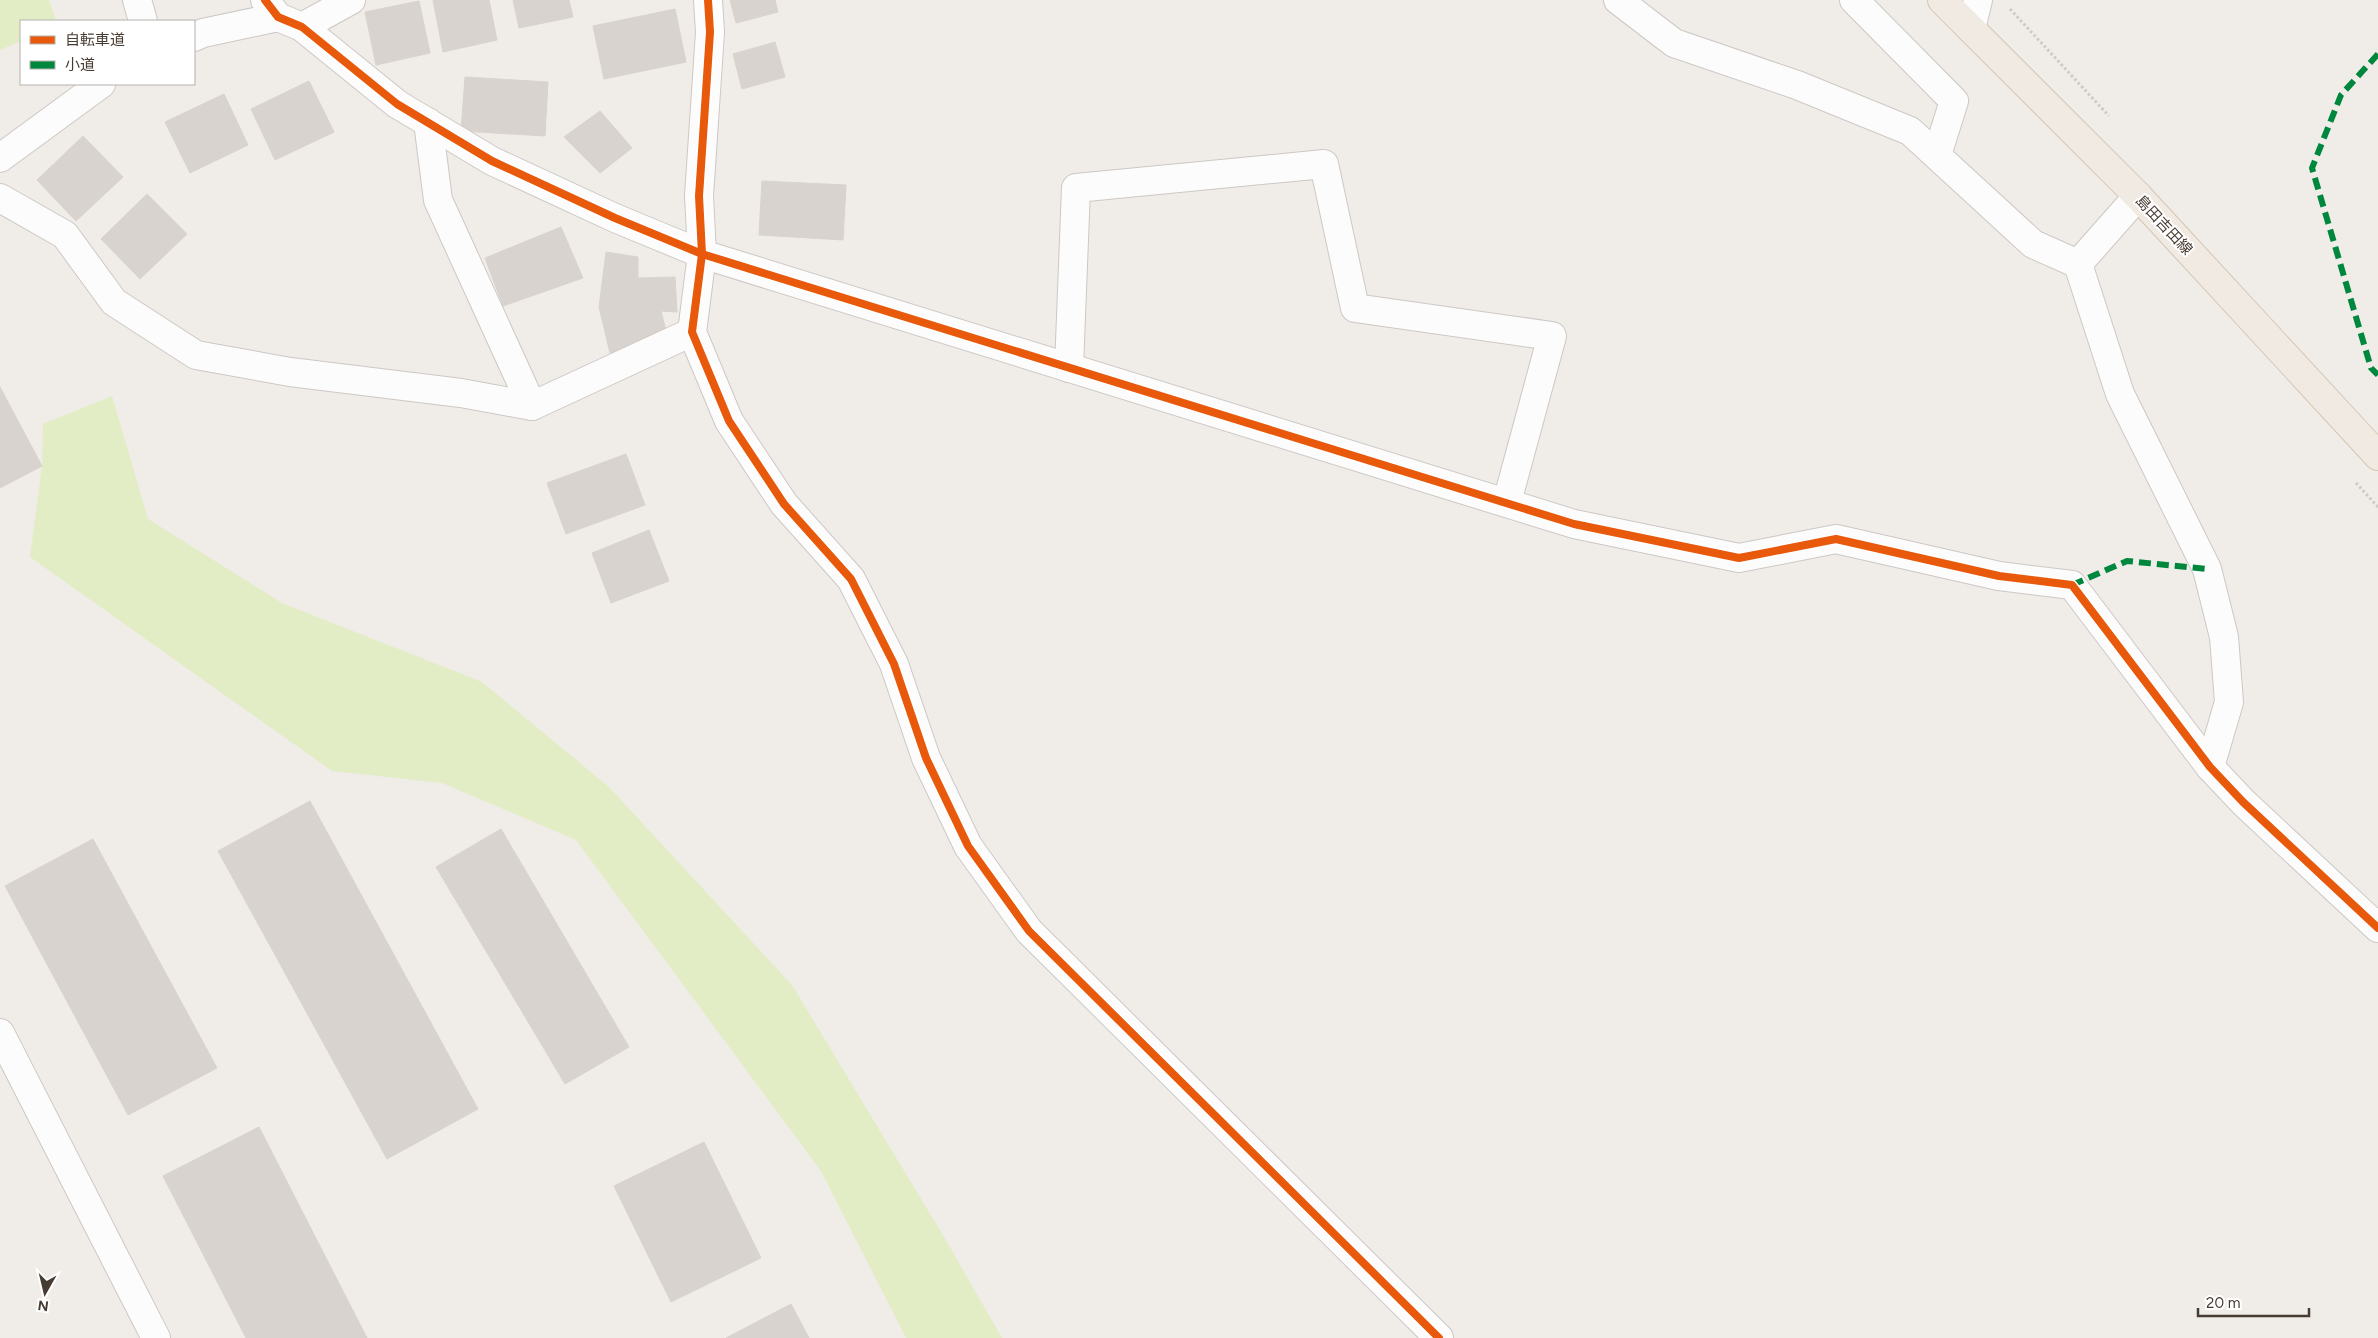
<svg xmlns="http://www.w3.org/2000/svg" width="2378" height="1338" font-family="Figtree,'Noto Sans JP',sans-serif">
<rect width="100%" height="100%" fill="#f0ece8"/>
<g fill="#e2edc5">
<path d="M0,0H49L56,21H21V41L0,50Z"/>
<path d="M112,396L148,519L282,603L482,682L609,787L792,985L947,1242L1002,1338H906L821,1171L576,840L442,783L332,771L30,557L42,466L43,424Z"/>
</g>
<g fill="#d8d3cf" stroke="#d8d3ce">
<path d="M433,0H489L497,40L443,52Z"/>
<path d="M513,0H569L573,17L519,28Z"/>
<path d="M730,0H775L778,12L736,23Z"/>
<path d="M419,1L430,53L376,65L365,12Z"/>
<path d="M675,9L686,62L604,79L593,26Z"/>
<path d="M775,42L785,77L742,89L733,54Z"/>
<path d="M465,77L548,82L545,136L461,131Z"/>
<path d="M309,81L334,132L275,160L251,109Z"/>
<path d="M224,94L248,145L190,173L165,122Z"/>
<path d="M600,111L632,148L600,173L564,137Z"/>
<path d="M83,136L123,177L76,221L37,180Z"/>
<path d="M762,181L846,185L843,240L759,235Z"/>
<path d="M147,194L187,234L140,279L101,239Z"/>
<path d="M561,227L583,278L503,306L485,258Z"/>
<path d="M606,252L638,257V278L675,277L677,312L661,311L666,331L610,353L599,307Z"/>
<path d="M0,387L42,466L0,488Z"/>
<path d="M626,454L645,505L566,534L547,483Z"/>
<path d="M649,530L669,581L611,603L592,553Z"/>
<path d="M310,801L478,1109L387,1159L218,851Z"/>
<path d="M501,829L629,1047L565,1084L436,867Z"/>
<path d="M93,839L217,1068L128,1115L5,886Z"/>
<path d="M259,1127L367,1338H246L163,1176Z"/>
<path d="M704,1142L761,1258L671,1302L614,1186Z"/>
<path d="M791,1304L809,1338H726Z"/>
</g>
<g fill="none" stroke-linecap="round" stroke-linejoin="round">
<defs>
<g id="street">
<path d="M137,0L143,21"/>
<path d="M265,0L278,17L302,27L397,104L492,161L615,218L702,254L1574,524L1739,558L1836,539L1999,576L2072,585L2210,767L2243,802L2378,928"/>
<path d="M708,0L710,32L699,196L702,254L692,332L729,421L784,504L851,579L894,664L926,758L968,846L1029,931L1439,1338"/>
<path d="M1618,0L1674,43L1797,85L1910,131L2033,244L2078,264L2120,394L2207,569L2224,637L2229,702L2210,767"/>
<path d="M1854,0L1954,101L1937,155"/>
<path d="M302,27L351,0"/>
<path d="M1971,29L1978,0"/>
<path d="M194,37L203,33L278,17"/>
<path d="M428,122L438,200L532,406"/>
<path d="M0,158L101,84"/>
<path d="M0,198L65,235L114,302L196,355L290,372L461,393L532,406L692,332"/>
<path d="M2078,264L2138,196"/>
<path d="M1069,368L1076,188L1324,164L1355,308L1552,336L1507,502"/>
<path d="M0,1033L156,1338"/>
</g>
<path id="primary" d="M1942,0L2138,196L2378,456"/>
</defs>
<use href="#street" stroke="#cdc8c4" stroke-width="30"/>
<use href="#primary" stroke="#d4c6b3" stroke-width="30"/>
<g stroke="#cecac6" stroke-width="3" stroke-dasharray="2.5 2.5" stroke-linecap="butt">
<path d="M2010,9L2109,116"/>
<path d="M2356,483L2378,507"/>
</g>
<use href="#street" stroke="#fdfcfc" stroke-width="28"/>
<use href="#primary" stroke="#f1eae2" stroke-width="28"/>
<g stroke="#00873e" stroke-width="6" stroke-dasharray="12 6" stroke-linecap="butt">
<path d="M2378,54L2341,95L2312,168L2371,368L2378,375"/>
<path d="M2072,585L2127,561L2207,569"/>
</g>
<defs>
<g id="cycleway">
<path d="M265,0L278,17L302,27L397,104L492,161L615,218L702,254L1574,524L1739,558L1836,539L1999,576L2072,585L2210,767L2243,802L2378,928"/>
<path d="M708,0L710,32L699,196L702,254L692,332L729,421L784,504L851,579L894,664L926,758L968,846L1029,931L1439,1338"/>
</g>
</defs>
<use href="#cycleway" stroke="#fff" stroke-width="11"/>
<use href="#cycleway" stroke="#e8590c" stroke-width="8"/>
</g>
<g text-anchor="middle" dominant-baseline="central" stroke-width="4" stroke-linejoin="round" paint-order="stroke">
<g font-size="15" fill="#473c33" stroke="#fff">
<text transform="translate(2164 225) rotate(47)">島田吉田線</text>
</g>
</g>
<rect x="20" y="20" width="175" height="65" fill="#ffffff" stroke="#b5b1ad"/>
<rect x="30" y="36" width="25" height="8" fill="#e8590c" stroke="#b5b1ad"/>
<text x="65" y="45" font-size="15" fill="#473c33">自転車道</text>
<rect x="30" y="61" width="25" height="8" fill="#00873e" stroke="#b5b1ad"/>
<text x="65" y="70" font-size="15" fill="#473c33">小道</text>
<g transform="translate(45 1293) rotate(188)" stroke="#ffffff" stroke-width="4" paint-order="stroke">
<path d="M0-4L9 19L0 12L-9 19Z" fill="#473c33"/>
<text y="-8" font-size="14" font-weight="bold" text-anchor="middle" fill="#473c33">N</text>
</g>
<path d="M2198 1308v8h111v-8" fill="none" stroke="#473c33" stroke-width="2.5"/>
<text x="2206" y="1308" font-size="15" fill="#473c33" stroke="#ffffff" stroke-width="4" paint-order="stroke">20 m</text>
</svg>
